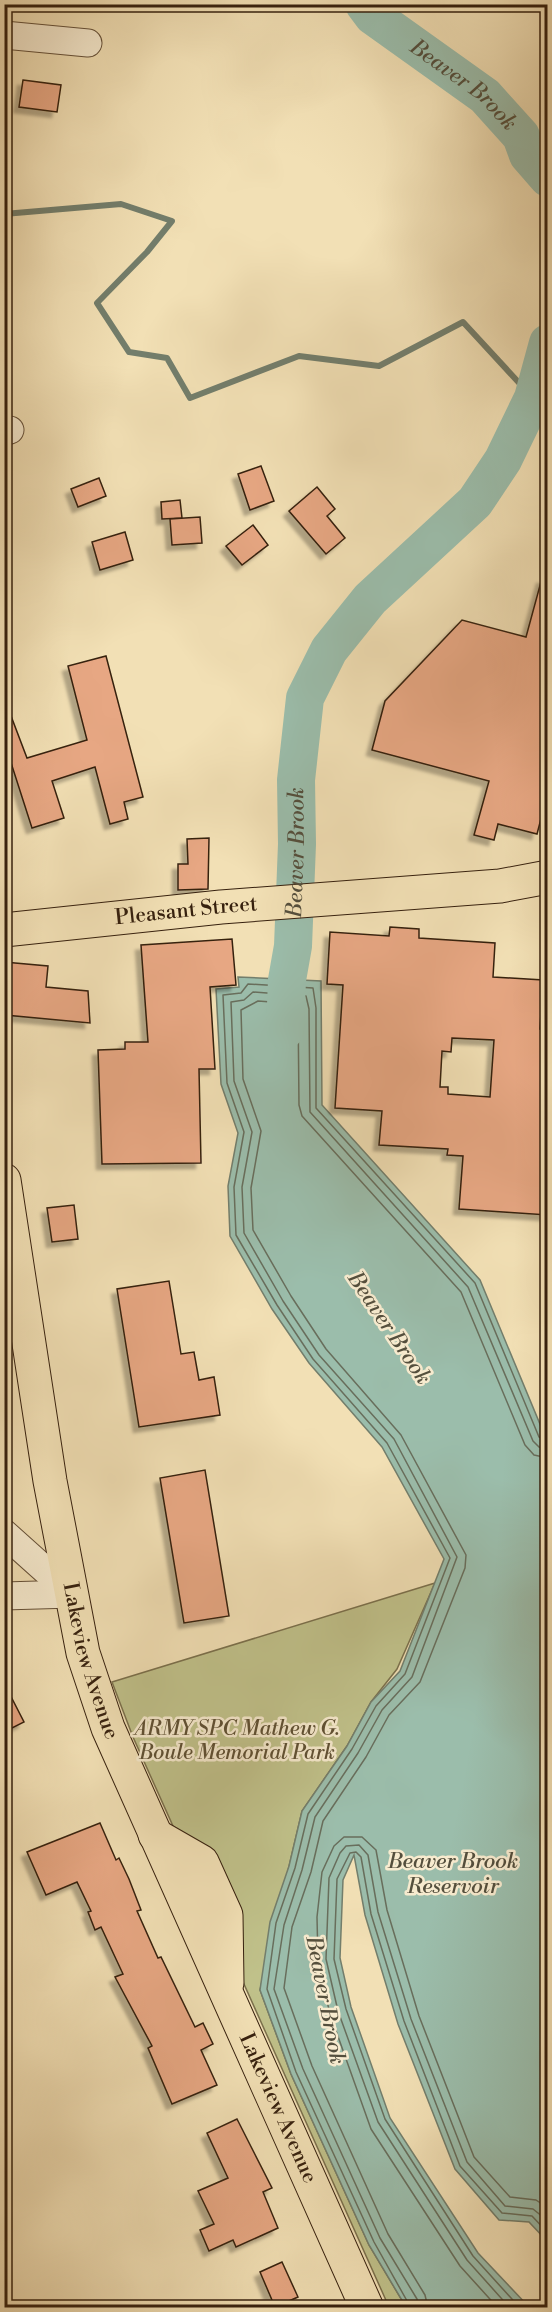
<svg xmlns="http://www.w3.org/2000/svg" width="552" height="2312" font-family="'Libre Bodoni',serif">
<defs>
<filter id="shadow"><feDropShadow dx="-5.5" dy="5.5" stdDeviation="1.5" flood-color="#0004"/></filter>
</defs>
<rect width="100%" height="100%" fill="#f2e0b5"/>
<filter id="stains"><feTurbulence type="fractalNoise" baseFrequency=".00333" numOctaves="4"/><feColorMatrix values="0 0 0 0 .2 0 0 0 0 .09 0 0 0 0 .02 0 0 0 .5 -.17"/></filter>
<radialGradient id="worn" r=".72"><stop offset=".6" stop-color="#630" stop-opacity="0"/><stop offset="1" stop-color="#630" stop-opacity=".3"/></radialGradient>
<path fill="#c0c18a" stroke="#7b704c" stroke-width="1.5" d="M435,1583L397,1669L371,1702L347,1746L302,1811L260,1990L291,2074L369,2245L406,2307H389L133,1737L112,1682Z"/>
<path fill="#9bbdab" stroke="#737e6c" stroke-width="1.5" d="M238,977L321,981L322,1105L480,1280L547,1441V2241L529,2222L499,2220L455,2169L398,2024L365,1915L354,1855L343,1880L340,1958L351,2007L390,2118L478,2253L529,2307H406L369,2245L291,2074L260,1990L270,1922L289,1866L302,1811L347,1746L371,1702L400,1671L444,1559L382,1447L309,1363L272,1309L230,1236L228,1186L238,1133L221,1084L216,989L239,987Z"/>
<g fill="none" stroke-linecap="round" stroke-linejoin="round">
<g stroke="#686e5c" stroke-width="1.5">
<path d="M411,2308L374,2242L296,2072L267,1989L276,1923L295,1868L308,1814L352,1749L376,1706L405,1674L450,1558L387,1443L313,1359L277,1305L236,1235L234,1187L244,1132L227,1083L223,995L241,993L248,984L313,988L316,1008V1108L475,1283L539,1437L548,1441"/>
<path d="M418,2308L417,2299L380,2238L303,2069L274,1989L284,1925L302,1870L315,1817L358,1753L382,1710L412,1677L457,1557L394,1439L319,1355L283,1301L244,1233L242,1187L252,1132L234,1081L231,1002L244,1000L253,992L306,996L309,1009L310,1112L468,1287L533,1441L539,1447L548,1449"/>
<path d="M428,2308L425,2295L388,2234L312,2066L284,1988L292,1927L311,1872L323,1821L366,1757L389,1715L420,1682L465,1568L466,1555L401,1435L326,1349L291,1296L253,1230L251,1188L261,1131L243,1079L241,1010L258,1001L298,1004L299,1105L302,1116L461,1292L525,1445L534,1455L548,1458"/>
<path d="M498,2308L460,2266L371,2129L330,2014L318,1962L317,1917L322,1872L334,1846L344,1837H362L376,1850L387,1910L419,2016L474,2157L510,2197L536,2200L548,2208"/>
<path d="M510,2308L467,2260L378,2122L338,2011L326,1959L329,1878L340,1853L346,1846L359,1845L368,1855L378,1912L411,2019L467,2162L505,2206L533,2209L548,2221"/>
<path d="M520,2308L473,2256L385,2119L346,2009L334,1959L337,1879L350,1853L356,1852L361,1857L371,1914L404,2021L460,2166L502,2213L532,2216L548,2233"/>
</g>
<path stroke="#737e6c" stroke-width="6" d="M4,214L121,204L172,221L147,252L97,303L129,352L167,358L190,398L299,356L379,366L463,322L533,398"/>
<g stroke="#9bbdab" stroke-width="38">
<path id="s1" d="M364,4L373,16L485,96L521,136L528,155L548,178"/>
<path id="s2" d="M285,1030L287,980L293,946L297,844L296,780L305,698L329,650L370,599L475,502L503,460L533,398L548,343"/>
</g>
</g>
<g fill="#e7a783" stroke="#36200e" stroke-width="1.5" fill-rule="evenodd" filter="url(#shadow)">
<path d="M23,80L61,85L57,112L19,107Z"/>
<path d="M261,466L274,501L250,510L238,474Z"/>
<path d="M99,478L106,496L78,507L71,489Z"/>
<path d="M317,487L335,509L327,516L345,538L326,554L289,511Z"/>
<path d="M180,500L182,518L162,519L161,502Z"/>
<path d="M200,517L202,543L172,545L170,519Z"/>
<path d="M253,525L268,545L242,565L226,546Z"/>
<path d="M125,532L133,560L100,570L92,542Z"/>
<path d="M542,578L548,579V792L537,834L498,824L494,840L474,835L489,781L372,750L385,701L462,620L526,637Z"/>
<path d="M106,656L143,797L124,802L128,819L110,824L95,767L52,781L64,818L32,828L4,741V718L11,716L27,758L87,740L68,666Z"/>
<path d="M209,838L208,889L178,890V864H188L187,839Z"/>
<path d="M390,927L419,929V938L495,943L493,977L543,980L540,1029H548V1215L459,1209L463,1156L447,1155L448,1149L379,1145L382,1111L335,1108L343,985L327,984L330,932L389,936ZM452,1038L494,1040L490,1097L448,1094V1087H440L442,1051L451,1052Z"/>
<path d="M232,939L236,985L210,987L215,1069H199L201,1163L102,1164L98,1050L125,1049V1042H148L141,945Z"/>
<path d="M4,962L48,966L46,987L88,991L90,1023L5,1015L8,988L4,987Z"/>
<path d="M74,1205L78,1239L52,1242L47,1208Z"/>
<path d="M169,1281L181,1354L194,1352L199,1380L214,1377L220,1415L139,1427L117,1289Z"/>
<path d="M205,1470L229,1616L184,1623L160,1478Z"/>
<path d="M4,1683L24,1722L4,1732Z"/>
<path d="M100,1823L116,1860L119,1858L129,1879L141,1910L137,1911L158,1958L161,1957L195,2027L203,2023L213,2044L201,2050L217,2085L172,2104L148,2048L152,2046L115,1977L123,1974L101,1927L95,1930L88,1912L91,1911L77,1882L46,1895L27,1852Z"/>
<path d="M237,2119L272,2188L263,2192L278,2228L236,2247L233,2240L209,2251L200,2230L214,2224L198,2191L228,2178L207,2133Z"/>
<path d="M282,2262L298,2297L275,2307L260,2272Z"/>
</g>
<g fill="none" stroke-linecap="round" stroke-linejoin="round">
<defs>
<g id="minor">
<path d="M4,35L88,43"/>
<path d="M4,432L10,430"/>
<path d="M4,1533L72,1594"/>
<path d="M4,1596L72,1594"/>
</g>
<g id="major">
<path id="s3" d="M4,930L221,907L500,886L548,877"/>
<path id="s4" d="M4,1180L50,1481L83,1653L108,1728L367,2308"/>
<path d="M155,1835L202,1862L226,1915L227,1983"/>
</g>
</defs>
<use href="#minor" stroke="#655038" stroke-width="29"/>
<use href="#major" stroke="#36200e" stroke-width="35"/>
<use href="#minor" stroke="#f7ebcf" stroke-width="27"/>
<use href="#major" stroke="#f2e0b5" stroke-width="33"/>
</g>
<g text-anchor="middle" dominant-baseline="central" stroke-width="5" stroke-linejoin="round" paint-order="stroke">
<g font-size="21" fill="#36200e" stroke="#f7ebcf">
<text stroke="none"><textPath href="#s3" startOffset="183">Pleasant Street</textPath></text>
<text stroke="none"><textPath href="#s4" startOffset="489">Lakeview Avenue</textPath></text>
<text stroke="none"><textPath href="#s4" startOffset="975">Lakeview Avenue</textPath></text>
</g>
<g font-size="21" font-style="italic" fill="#5f5033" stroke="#f7ebcf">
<text x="237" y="1729">ARMY SPC Mathew G.<tspan x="237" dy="24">Boule Memorial Park</tspan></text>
</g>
<g font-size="22" font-style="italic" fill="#544f3d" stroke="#f7ebcf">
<text stroke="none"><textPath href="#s1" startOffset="129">Beaver Brook</textPath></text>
<text stroke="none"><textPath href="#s2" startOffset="178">Beaver Brook</textPath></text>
<text transform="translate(389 1328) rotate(56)">Beaver Brook</text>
<text x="453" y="1861">Beaver Brook<tspan x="453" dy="25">Reservoir</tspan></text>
<text transform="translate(325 2000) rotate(79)">Beaver Brook</text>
</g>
</g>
<rect width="552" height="2312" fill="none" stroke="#f2e0b5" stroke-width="24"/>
<rect x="6" y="6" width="540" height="2300" fill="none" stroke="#36200e" stroke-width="3"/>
<rect x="12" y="12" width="528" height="2288" fill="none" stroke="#36200e" stroke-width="1.5"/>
<rect width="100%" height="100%" filter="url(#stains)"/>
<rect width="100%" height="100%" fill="url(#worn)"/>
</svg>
